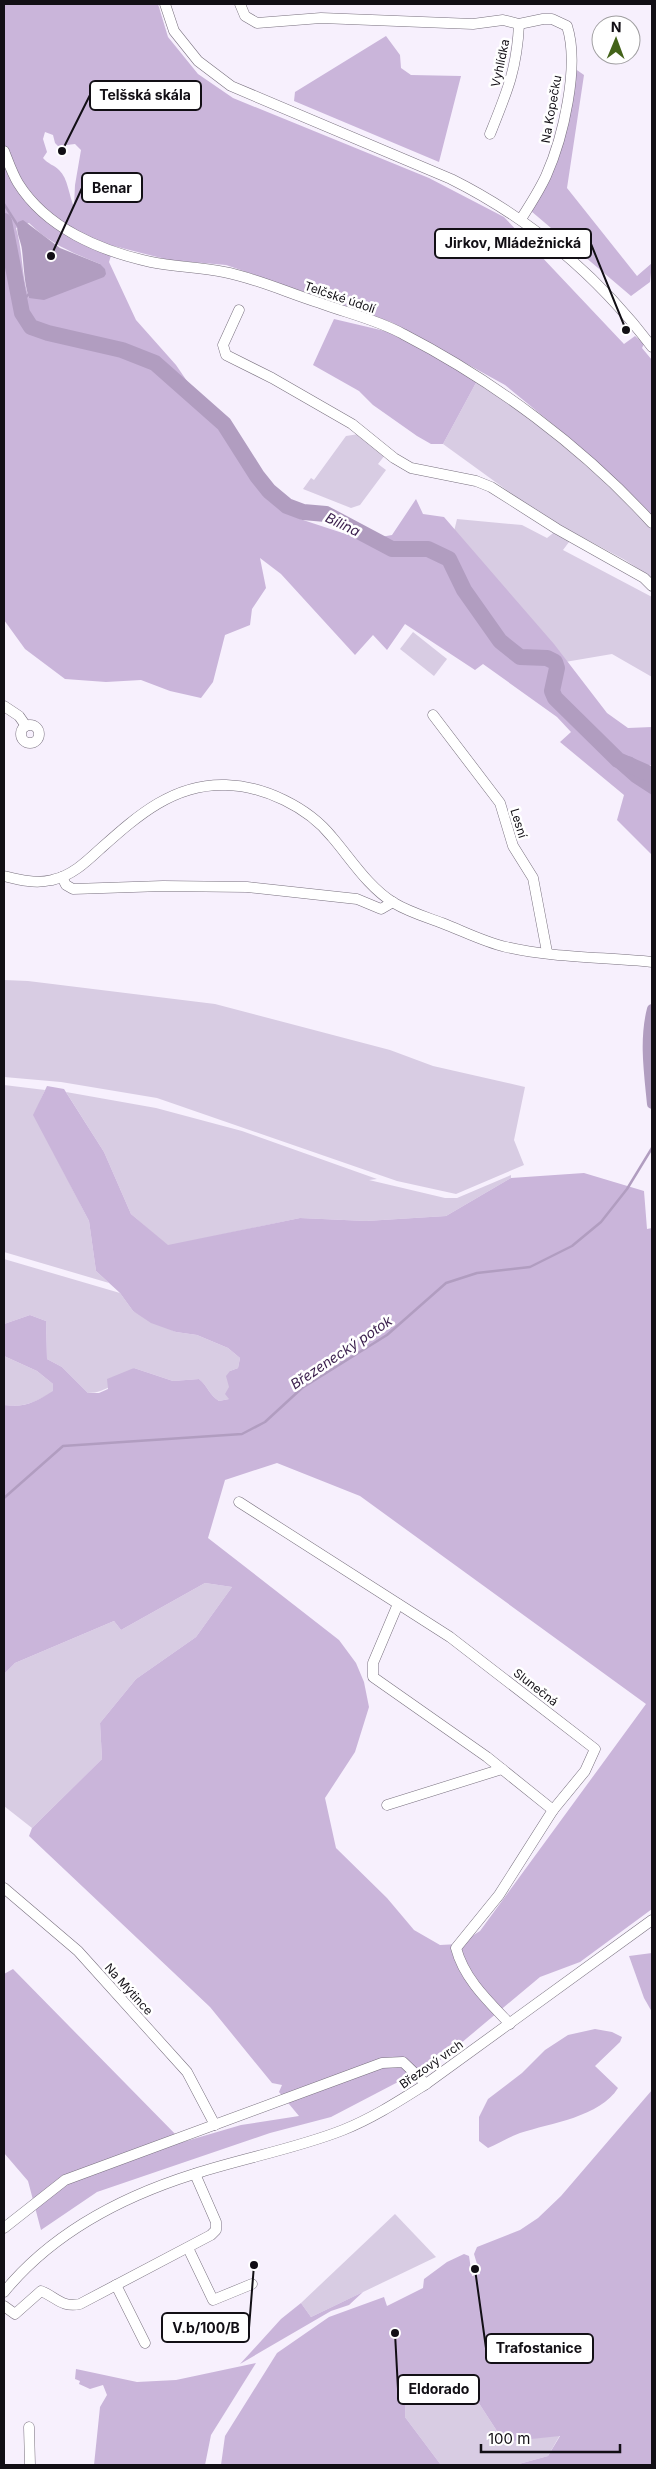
<svg xmlns="http://www.w3.org/2000/svg" width="656" height="2469" font-family="Inter,sans-serif">
<rect width="100%" height="100%" fill="#f7f0fd"/>
<g fill="#d8cce3">
<path d="M478,379C540,424 600,474 652,530V578L625,560L541,515L443,444Z"/>
<path d="M359,434L385,455L378,464L386,470L360,505L351,508L303,489L311,478L314,480L346,436Z"/>
<path d="M457,519L522,525L547,538L557,530L572,538L563,550L652,597V677L612,654L565,662L449,552Z"/>
<path d="M413,632L447,659L434,676L400,649Z"/>
<path d="M4,980L28,981L215,1004L390,1050L433,1066L525,1087L514,1140L524,1165L456,1194L397,1181L157,1098L61,1082L4,1077Z"/>
<path d="M4,1085L45,1090L34,1115L89,1221L96,1271L109,1283L4,1252Z"/>
<path d="M66,1092L156,1108L242,1131L377,1179L369,1180L445,1198H457L511,1175V1178L446,1216L366,1221L300,1218L168,1246L131,1214L104,1152Z"/>
<path d="M4,1259L120,1293L133,1311L176,1332L197,1335L228,1348L240,1358L238,1368L230,1371L229,1399L219,1401C209,1395 208,1386 199,1379L173,1381L134,1368C119,1380 107,1393 88,1393L62,1367L47,1359L46,1321L30,1315L4,1324Z"/>
<path d="M4,1356L37,1371L53,1384V1392C35,1402 24,1408 4,1405Z"/>
<path d="M205,1583L232,1587L196,1637L136,1679L100,1723L102,1759L32,1828L4,1806V1674L15,1663L114,1621L121,1630Z"/>
<path d="M395,2214L436,2257L311,2317L301,2303Z"/>
<path d="M434,2376L455,2383L473,2394L504,2442L560,2435L548,2456L515,2465H441L405,2417L406,2393Z"/>
</g>
<g fill="#cab5da" fill-rule="evenodd">
<path d="M4,4H158L168,37L198,74L233,98L429,178L504,217L624,344L635,336L644,344L642,348L652,360V517L572,440L505,385L391,322L226,265L169,260L114,246L109,262L136,320L176,365L269,501L300,519L364,540L392,535L416,499L423,514L444,517L554,644L607,713L628,728L652,727V765H640L652,795V855L617,820L624,795L560,742L571,732L557,717L483,664L475,670L405,624L387,650L373,635L355,655L281,574L260,558L266,588L252,609L250,625L225,635L213,682L201,698L170,691L141,680L106,682L65,679L25,649L4,620ZM45,132L53,135L55,143L58,146L75,144L81,150L75,185L74,207C69,196 68,178 59,170C54,165 48,164 43,158L47,152L43,139ZM29,223C50,244 73,253 100,264L29,298C21,275 23,251 16,228Z"/>
<path d="M386,36L400,55L401,68L411,75L461,76L439,162L294,101L295,92Z"/>
<path d="M574,68L584,75L567,188L637,276L652,263L650,282L631,296L531,211L547,183Z"/>
<path d="M334,319L389,332L478,379L443,444H431L417,436L373,405L359,391L313,365Z"/>
<path d="M47,1086L64,1089L104,1152L131,1214L168,1245L300,1218L366,1221L446,1216L511,1178L584,1173L644,1191L647,1229L652,1228V1909L580,1962L540,1977L442,2059L331,2117L270,2133L97,2192L41,2230L28,2181L4,2153V1974L13,1969L183,2142L241,2125L299,2116L279,2092L282,2085L272,2083L210,2007L29,1836L32,1828L102,1759L100,1723L136,1679L196,1637L232,1587L205,1583L121,1630L114,1621L15,1663L4,1674V1405C25,1408 35,1402 53,1391V1384L37,1371L4,1356V1324L30,1315L46,1321L47,1359L62,1367L88,1393H99L108,1389L107,1379L134,1368L173,1381L199,1379C208,1386 209,1395 219,1401L229,1399L225,1394L229,1387L226,1376L230,1371L238,1368L240,1358L228,1348L197,1335L176,1332L151,1323L133,1311L120,1293L96,1271L89,1221L33,1115ZM277,1463L360,1496L646,1704L480,1931L459,1944L440,1945L414,1930L387,1898L336,1848L325,1798L355,1752L369,1707L364,1682L356,1663L339,1640L208,1538L225,1480Z"/>
<path d="M652,1953V2012L644,1998L629,1956Z"/>
<path d="M595,2029L612,2032L622,2037L620,2042L595,2066L618,2088C600,2117 551,2123 520,2133C509,2137 499,2143 488,2148L479,2141V2117L488,2099L522,2073L545,2050L568,2035Z"/>
<path d="M652,2090V2465H515L548,2456L560,2436L504,2442L473,2394L455,2383L434,2376L406,2393L405,2417L441,2465H221L225,2436L277,2353L329,2317L384,2297L387,2306L423,2288L424,2279L447,2262L464,2254L469,2256L472,2276L480,2274L474,2254L477,2247L520,2230L538,2218L561,2196Z"/>
<path d="M363,2292L349,2305L331,2311L240,2364L281,2319L301,2303L311,2317Z"/>
<path d="M256,2363L211,2435L205,2465H94L100,2407L107,2395L103,2385L90,2389L79,2384L80,2381L75,2379L76,2369L137,2382L176,2380Z"/>
</g>
<g fill="#b19dc0">
<path d="M23,220L60,248L100,264L105,269L106,274L104,277L44,300L29,298C24,282 24,267 22,250C21,240 15,232 18,222Z"/>
<path d="M623,755L632,757L646,767L652,766V795L632,782L615,767L618,760Z"/>
</g>
<g fill="none" stroke-linecap="round" stroke-linejoin="round">
<g stroke="#b19dc0" stroke-width="2.5">
<path d="M4,204L18,226"/>
<path d="M20,303L30,293"/>
<path d="M4,1498L63,1446L242,1434L265,1422L302,1388L387,1335L446,1283L477,1273L530,1267L572,1246L601,1222L627,1189L652,1148"/>
</g>
<path stroke="#b19dc0" stroke-width="10" d="M652,1009C644,1040 649,1073 652,1104"/>
<path stroke="#b19dc0" stroke-width="16" d="M4,221L22,313L31,327L48,333L122,350L155,363L224,424L257,476L269,491L287,506L303,512L326,514L392,549H428L449,559L464,590L500,641L520,657L547,658L555,662L557,668L552,691L555,698L618,760L652,775"/>
<defs>
<g id="minor">
<path d="M165,4L174,31L198,61L231,86L451,179C531,219 598,276 652,347"/>
<path d="M240,4L245,16L257,23L321,18L473,24L503,20L519,24L543,19H552L567,26C580,66 563,138 546,176C539,191 530,205 521,219"/>
<path d="M490,134C507,92 517,69 519,24"/>
<path d="M4,151C8,161 12,173 18,183C46,228 100,251 151,262C175,267 200,267 224,272C256,278 288,293 320,303C347,313 378,320 403,334C494,381 583,447 652,523"/>
<path d="M239,310L223,345L226,355L272,378L352,424L394,458L411,468L476,481L491,487L557,529L644,578L652,586"/>
<path d="M4,706L19,716L26,726"/>
<path d="M433,715L500,803L513,846L533,878L547,952"/>
<circle cx="30" cy="734" r="9"/>
<path d="M4,876C20,880 35,884 52,880C71,876 85,863 99,850C136,817 173,783 226,785C264,786 308,807 332,837C351,859 368,887 394,903C409,912 426,917 442,923C463,931 484,942 506,947C553,958 604,957 652,962"/>
<path d="M62,877L66,885L73,889L163,886L247,887L357,899L381,909L393,902"/>
<path d="M239,1502L450,1637L595,1749L585,1771L553,1810"/>
<path d="M398,1604L373,1663V1677L487,1757L553,1810L499,1895L456,1948C464,1979 489,2002 510,2024"/>
<path d="M387,1805L502,1769"/>
<path d="M4,1888L78,1951L187,2072L215,2125"/>
<path d="M4,2228L65,2180L382,2063L403,2062L426,2084"/>
<path d="M188,2248L213,2300L252,2284"/>
<path d="M116,2285L145,2343"/>
<path d="M4,2292C53,2232 121,2197 194,2174C243,2158 295,2149 343,2130C373,2118 399,2101 426,2084L652,1920"/>
<path d="M4,2306L15,2314L41,2291C56,2297 62,2308 80,2304L211,2235L216,2230V2222L195,2174"/>
<path d="M29,2427L30,2465"/>
</g>
</defs>
<use href="#minor" stroke="#78707e" stroke-width="11"/>
<use href="#minor" stroke="#fff" stroke-width="10"/>
</g>
<g text-anchor="middle" dominant-baseline="central" stroke-width="5" stroke-linejoin="round" paint-order="stroke">
<g font-size="12" fill="#120f15" stroke="#fff">
<text transform="translate(500 63) rotate(-78)">Vyhlídka</text>
<text transform="translate(551 109) rotate(-80)">Na Kopečku</text>
<text transform="translate(340 297) rotate(19)">Telčské údolí</text>
<text transform="translate(519 823) rotate(73)">Lesní</text>
<text transform="translate(536 1687) rotate(38)">Slunečná</text>
<text transform="translate(129 1989) rotate(48)">Na Mýtince</text>
<text transform="translate(431 2064) rotate(-35)">Březový vrch</text>
</g>
<g font-size="14" font-style="italic" fill="#3a1e4c" stroke="#fff">
<text transform="translate(343 524) rotate(26)">Bílina</text>
<text transform="translate(341 1352) rotate(-34)">Březenecký potok</text>
</g>
</g>
<path fill="none" stroke="#120f15" stroke-width="2" d="M62 151L90 95M51 256L82 188M626 330L591 244M254 2265L249 2328M475 2269L486 2348M395 2333L398 2389"/>
<g fill="#120f15" stroke="#fff" stroke-width="2">
<circle cx="62" cy="151" r="5"/>
<circle cx="51" cy="256" r="5"/>
<circle cx="626" cy="330" r="5"/>
<circle cx="254" cy="2265" r="5"/>
<circle cx="475" cy="2269" r="5"/>
<circle cx="395" cy="2333" r="5"/>
</g>
<g fill="#fff" stroke="#120f15" stroke-width="2">
<rect x="90" y="81" width="111" height="29" rx="5"/>
<rect x="82" y="173" width="60" height="29" rx="5"/>
<rect x="435" y="229" width="156" height="29" rx="5"/>
<rect x="162" y="2313" width="87" height="29" rx="5"/>
<rect x="486" y="2334" width="107" height="29" rx="5"/>
<rect x="398" y="2375" width="81" height="29" rx="5"/>
</g>
<g font-size="14" text-anchor="middle" font-weight="bold" fill="#120f15">
<text x="145" y="100">Telšská skála</text>
<text x="112" y="193">Benar</text>
<text x="513" y="248">Jirkov, Mládežnická</text>
<text x="206" y="2333">V.b/100/B</text>
<text x="539" y="2353">Trafostanice</text>
<text x="439" y="2394">Eldorado</text>
</g>
<rect width="656" height="2469" fill="none" stroke="#120f15" stroke-width="10"/>
<g transform="translate(616 40) rotate(1)"><circle r="24" fill="#ffffff" stroke="#a09fa1"/>
<path d="M0-4L9 19L0 12L-9 19Z" fill="#436319"/>
<text y="-8" font-size="14" font-weight="bold" text-anchor="middle" fill="#120f15">N</text>
</g>
<path d="M481 2444v8h139v-8" fill="none" stroke="#120f15" stroke-width="2.5"/>
<text x="488" y="2444" font-size="15" fill="#120f15" stroke="#ffffff" stroke-width="4" paint-order="stroke">100 m</text>
</svg>
